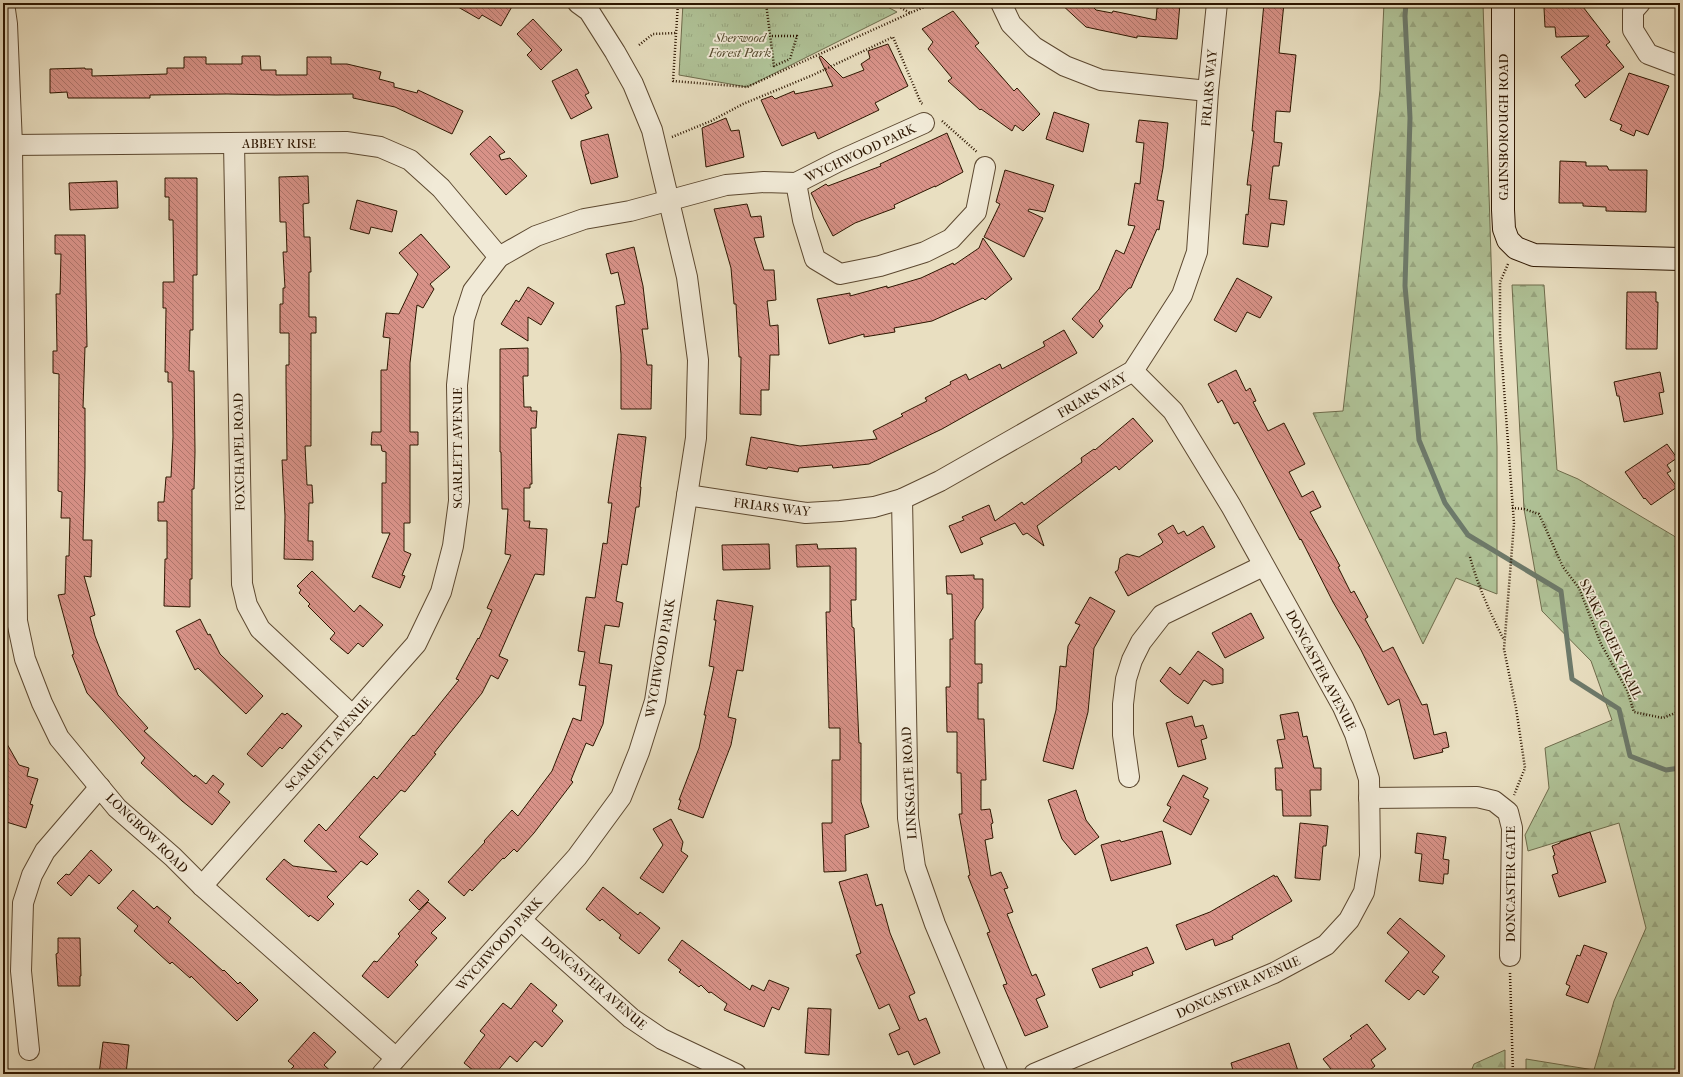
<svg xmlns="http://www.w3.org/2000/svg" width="1683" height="1077" font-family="'IM FELL French Canon',serif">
<defs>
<pattern id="grass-tufts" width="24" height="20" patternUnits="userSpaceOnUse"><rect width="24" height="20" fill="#b0c398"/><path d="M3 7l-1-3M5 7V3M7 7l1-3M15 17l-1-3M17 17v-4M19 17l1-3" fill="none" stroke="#98a781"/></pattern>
<pattern id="forest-firs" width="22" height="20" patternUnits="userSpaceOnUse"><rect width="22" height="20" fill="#b0c398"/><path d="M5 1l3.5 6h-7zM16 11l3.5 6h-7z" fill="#98a781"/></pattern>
<pattern id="building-back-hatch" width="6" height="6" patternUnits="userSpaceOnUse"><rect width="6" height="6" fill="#d89288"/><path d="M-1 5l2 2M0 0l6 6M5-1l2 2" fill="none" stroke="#b0766d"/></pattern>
</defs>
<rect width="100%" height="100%" fill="#e9dfc1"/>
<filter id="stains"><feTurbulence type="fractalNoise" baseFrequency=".005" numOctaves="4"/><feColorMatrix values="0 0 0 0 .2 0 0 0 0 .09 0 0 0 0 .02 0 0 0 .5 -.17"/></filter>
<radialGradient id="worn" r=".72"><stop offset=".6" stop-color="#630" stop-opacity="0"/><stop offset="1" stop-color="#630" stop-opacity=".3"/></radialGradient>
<path fill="url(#grass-tufts)" stroke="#6e6c4c" d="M683,3H880L897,12L747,87L679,75Z"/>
<g fill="url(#forest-firs)" stroke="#6e6c4c">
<path d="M1384,3H1483L1497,447V594L1456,578L1423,644L1313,413L1343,411L1380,90Z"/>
<path d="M1512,285H1544L1557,470L1578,479L1674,536L1680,542V1074H1526V1059L1594,1070L1614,1001L1646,928L1619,823L1528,851L1525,835L1549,788L1545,748L1612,720L1591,661L1542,611L1524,509Z"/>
<path d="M1505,1050V1074H1470L1474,1064Z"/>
</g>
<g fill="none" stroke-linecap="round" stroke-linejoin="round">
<path stroke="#6d7a6b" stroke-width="5" d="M1406,3L1405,16L1410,118L1405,286L1419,440L1445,503L1468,535L1561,591L1572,679L1619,709L1630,756L1666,770L1680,768"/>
</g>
<g fill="url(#building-back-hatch)" stroke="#2d1600">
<path d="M451,3H514L501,26L482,15L479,19Z"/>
<path d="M1060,3H1089L1096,10L1112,13L1113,11L1156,20L1157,8H1159V3H1180L1177,39L1137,36V38L1086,27Z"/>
<path d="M1264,3H1284L1279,53L1296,55L1290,112L1276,111L1274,142L1282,143L1279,166H1273L1269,199L1287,201L1284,225L1271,223L1268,247L1243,244L1246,214L1248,215L1251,185H1247L1254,131H1252Z"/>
<path d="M1547,3H1580L1610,42L1606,45L1624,67L1585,98L1575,85L1580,81L1561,57L1589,36L1556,37L1555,27H1545L1544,8L1547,7Z"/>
<path d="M953,11L979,43L975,46L1014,91L1017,88L1040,114L1023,131L1015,125L1012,131L981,109L980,110L948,81L952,78L928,49L933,42L922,29Z"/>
<path d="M533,19L562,50L541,70L527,55L532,50L517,34Z"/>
<path d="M888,44L908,86L875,103L879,110L818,139L815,132L782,146L761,100L772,96L775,99L794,91L795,94L833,86L819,57L821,56L843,78L864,70L861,64L870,58L868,51Z"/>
<path d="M242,56H260L261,70H276V75H307V57H331V64H347L381,72L379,79L394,83V87L417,93L418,90L463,111L452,134L395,107L353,98V94L276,95L227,94L150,95V98H68L67,92L50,93V69L85,68V69H92V76L167,74V68H184V57H206V64H242Z"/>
<path d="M577,69L589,93L585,95L592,108L571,119L552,81Z"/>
<path d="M1629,73L1669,86L1648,135L1636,130L1634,136L1620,130L1622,125L1610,120Z"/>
<path d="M1054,112L1089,124L1083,152L1046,139Z"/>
<path d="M726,118L731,131L739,130L744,157L706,167L702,128Z"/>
<path d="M1139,120L1168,123L1163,168L1157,200L1164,201L1159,230L1157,229L1131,288H1129L1099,321L1103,326L1093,338L1072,319L1099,289L1116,250L1124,254L1135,226L1128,225L1135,183L1140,184L1144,143L1136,142Z"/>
<path d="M947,133L963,172L935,187V186L894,205L895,208L855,223L833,236L811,193L826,184L828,186L881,166L880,164Z"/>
<path d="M608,134L618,177L591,184L581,146V141Z"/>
<path d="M490,136L505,152L499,155L501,160L510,158L527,176L506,195L470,154Z"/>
<path d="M1560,161L1586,162V166H1607L1609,170H1647L1646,212L1606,211V207L1583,206V203H1559Z"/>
<path d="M1005,170L1054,185L1045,212L1029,209L1028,211L1043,218L1024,257L984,237L1000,204L996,202Z"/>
<path d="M308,176L309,203L303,204L304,237H310L311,272H309V317H316V333H311V446H305L307,485H312L313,503H309L308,541H313V560L284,559L285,516L282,460H287L286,383V365H289V333H280V304H283V288H285L283,252H287L286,222H280L279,177Z"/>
<path d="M165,178H197V275H193V330H190L189,371H194L195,452L194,489H192V579H190V607L164,606L165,559H167V521H158V502H164L166,477H171L173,437L172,382H168V372H165L166,308H163V282H174L173,220H169V197H165Z"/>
<path d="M117,181L118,208L70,210L69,183Z"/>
<path d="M357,200L397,211L392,232L371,227L369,234L350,229Z"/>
<path d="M747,204L751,217L761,216L764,237L754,238L764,270H774L776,300L767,301L770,326L778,325L779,355H770L769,390H761V415L740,414L741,357H739L736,304H734L731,268L714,209Z"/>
<path d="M421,234L450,267L430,284L434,289L423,308L417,305L410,363V432H418V445H410V523H404V551L411,554L402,575L405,576L400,588L372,577L390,533H382V483H386V452L382,451L381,445H371L372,432H381V370H387L390,338L383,337L386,313L399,314L418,274L399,253Z"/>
<path d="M55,235H85L87,347H85L83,408H85V469L83,540H92L91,577L84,576L95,615L90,617L95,636L118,695L148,728L144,731L194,777L195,775L206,784L213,775L224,784L218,792L230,802L212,825L182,801L141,763L145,758L87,693L72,655L74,654L58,595L65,594L66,556H69L70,518H61L62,492L58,491L59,374L53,373V351H57L56,294H60L61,254H55Z"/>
<path d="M983,238L1012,279L985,300L983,298L932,321L894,328L895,332L864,337V334L829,344L817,299L850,293V296L887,286V288L921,278L953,263L954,265L979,248Z"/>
<path d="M634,247L643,286L648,329H642L647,365H652L651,409H621V354L616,306L625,304L618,272L611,274L606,254Z"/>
<path d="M1237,278L1272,297L1260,318L1247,312L1236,332L1214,320Z"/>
<path d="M528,287L554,303L541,325L528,317V341L501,324L516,300L519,302Z"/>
<path d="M1627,292H1656V302H1658L1657,349H1626Z"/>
<path d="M1064,330L1077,353L942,429L869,464L833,468L832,465L799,468L798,472L768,467L767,469L746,465L751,437L800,446L877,439L873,431L903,416L901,414L927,401L925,398L951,384L950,382L966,374L969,380L1000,364L1002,369L1045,346L1043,342Z"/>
<path d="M528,348V376H523L524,407H531V411H537L536,428H531L532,484H530V488H524V521H530L529,528L547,529L544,575L535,574L499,656L508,660L498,679L491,675L482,693L434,753L436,754L405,792L401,790L359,837L378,854L367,865L361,861L327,897L334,904L318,921L310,915L309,917L266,879L284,859L293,866L337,872L304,841L319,824L326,831L374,776L377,779L413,735L414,736L459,680L456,679L478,638L479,639L492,610L487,608L511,555L505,554L508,509H502L501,452H500V349Z"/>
<path d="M1236,370L1246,391L1250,388L1256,401L1253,402L1268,431L1284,423L1305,464L1289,472L1302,497L1313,491L1321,507L1310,512L1340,566L1338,567L1351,593L1354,591L1368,617L1365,619L1383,652L1393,647L1422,705L1427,704L1434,735L1446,732L1449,747L1442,749L1443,752L1414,759L1399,699L1388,705L1361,650L1333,602L1301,539L1300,540L1238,422L1234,424L1222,400L1218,403L1208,384Z"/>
<path d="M1660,372L1664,392L1659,393L1663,414L1624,422L1619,396H1617L1614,382Z"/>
<path d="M1133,418L1153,441L1119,470L1116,466L1037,526L1044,546L1027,533L1023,535L1015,523L980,538L983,544L961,553L949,526L964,520L962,517L989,505L995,521L1022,502L1024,505L1082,462L1081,458L1094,449L1095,450Z"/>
<path d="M618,434L646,437L640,487H641L639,507H636L627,565L622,564L616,601L623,603L619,627L605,625L599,663L612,665L603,724L593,746L586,743L571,780L573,782L534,833L517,852L514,849L504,859L503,858L472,891L470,889L464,896L448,882L485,842L484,841L512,810L518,816L552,771L573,718L581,721L586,686L579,685L585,652L578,651L586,597L595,598L603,543L607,544L612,503H608Z"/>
<path d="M1667,444L1677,458L1667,465L1671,471L1667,473L1677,487L1651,505L1645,498L1644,499L1625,472Z"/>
<path d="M1173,525L1178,534L1184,531L1187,536L1203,526L1215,547L1128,596L1115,572L1118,570L1120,558L1127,554L1139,557L1161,544L1163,542L1158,534Z"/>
<path d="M769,544L770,569L723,570L722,545Z"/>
<path d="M817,544L818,549L856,548V600H851L852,627L854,628L859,743H861V802L869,827L845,835L846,871L824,872L822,823H832V760H840V728H829L826,612H830V566L797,567L796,545Z"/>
<path d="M312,571L354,612L360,605L383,625L363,647L358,643L348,654L330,639L335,633L308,606L310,604L299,593L301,590L297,586Z"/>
<path d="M974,575V579H983V608L975,621V664H982V683H978V719H984L986,780H981V810L990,809L993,823L991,824L993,838L985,840L991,876L1001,872L1008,888L1004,889L1013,912L1007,914L1032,976L1036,974L1045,995L1036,999L1048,1027L1025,1036L1003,985L1007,984L987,933L990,932L968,876L970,875L959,814H962L961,773H957V732H947L946,687H950V639H953L952,594H947L946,576Z"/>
<path d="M1090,597L1115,611L1094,648L1088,712L1073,769L1043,761L1056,710L1060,666L1066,667L1068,646L1080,625L1075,623Z"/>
<path d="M717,600L753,606L743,671L737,670L728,717L736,719L731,745L703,818L678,809L681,800H679L699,748L706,715H704L714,667L709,666L716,620H714Z"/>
<path d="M1251,613L1264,638L1225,658L1212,633Z"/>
<path d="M200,619L208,635L210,634L220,654L263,696L246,714L198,668L195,670L176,631Z"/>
<path d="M1198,651L1223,669V683L1212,685L1204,680L1188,704L1174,694L1160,681L1170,667L1180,675Z"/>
<path d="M1298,712L1303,737L1307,736L1314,768H1321V790H1310L1311,816H1283L1282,790H1276L1275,768H1283L1277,740L1285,739L1280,715Z"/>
<path d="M282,713L285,715L287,713L302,726L282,749L280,747L262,767L247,754Z"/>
<path d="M1192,716L1195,727L1203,725L1207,738L1201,740L1206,759L1178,767L1166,723Z"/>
<path d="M3,737L19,765L29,768L27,776L38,779L30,804L33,805L26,828L3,821Z"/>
<path d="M1183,775L1208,788L1203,797L1209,800L1191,835L1163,821L1171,807L1167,805Z"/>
<path d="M1076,790L1086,820L1099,837L1075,855L1062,839L1048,800Z"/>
<path d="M671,819L683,842L681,851L688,856L663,893L640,878L663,845L653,829Z"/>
<path d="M1300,823L1328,826L1326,846H1323L1320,880L1295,878Z"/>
<path d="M1162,831L1171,864L1111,881L1101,845L1120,840L1121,842Z"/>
<path d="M1590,832L1606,882L1559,897L1552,875L1558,873L1553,856L1555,855L1552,846L1560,843V842Z"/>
<path d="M1417,833L1446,837L1443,859L1449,860L1448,874H1444L1443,884L1419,881L1422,854L1415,853Z"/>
<path d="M91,850L112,870L99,884L89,875L71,896L57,883L66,874L69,875Z"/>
<path d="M867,874L876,906L882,904L890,933L915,993L909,996L919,1021L926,1018L940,1053L914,1065L908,1051L898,1055L889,1034L900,1029L889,1004L879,1009L856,955L861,953L839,882Z"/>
<path d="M1274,875L1275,877L1277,876L1292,901L1232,936L1233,939L1215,946L1213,939L1186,950L1176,925L1210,912Z"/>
<path d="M603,887L638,915L640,912L660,928L639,954L619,938L621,935L602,919L600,921L586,909Z"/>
<path d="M133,890L154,909L157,906L171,918L168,922L223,971L224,970L238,984L240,982L258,1000L237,1021L191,976L190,978L172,962L170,964L134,931L138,926L117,908Z"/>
<path d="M418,890L429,900L419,910L409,900Z"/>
<path d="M428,902L446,918L431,933L437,938L415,962L418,965L388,998L362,976L374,961L377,962L400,936L398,934Z"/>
<path d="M1400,918L1445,956L1432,972L1439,977L1424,995L1418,990L1409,1000L1385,981L1409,952L1387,933Z"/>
<path d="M58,938H80L81,976H80V986H58L56,954L58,953Z"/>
<path d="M682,940L750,990L752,985L764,991L769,980L789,988L779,1010L772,1007L764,1027L724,1010L727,1004L711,992L709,993L701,985L699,987L679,972L681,970L668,960Z"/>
<path d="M1584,945L1607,953L1588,1003L1566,995L1570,986L1566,984L1577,955L1580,956Z"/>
<path d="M1147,947L1154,963L1132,972L1133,975L1100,988L1092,969Z"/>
<path d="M531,983L557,1005L552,1011L563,1021L542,1047L535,1041L517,1062L510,1056L495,1074H478L464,1063L485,1035L480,1031L503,1003L511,1009Z"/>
<path d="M808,1008L831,1009L829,1055L805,1053Z"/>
<path d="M1367,1024L1386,1049L1371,1060L1375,1066L1365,1074H1335L1323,1059L1352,1038L1350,1036Z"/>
<path d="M314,1032L336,1052L324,1065L334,1074H286L294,1066L288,1061Z"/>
<path d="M103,1042L129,1045L126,1074H99Z"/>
<path d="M1289,1043L1299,1074H1234L1231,1063Z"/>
</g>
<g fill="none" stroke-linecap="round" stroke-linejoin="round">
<defs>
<g id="street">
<path d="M4,3L7,24L12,145L17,621L25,659L42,703L59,738L117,808L173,857L202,886L396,1058"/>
<path d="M1001,3L1011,24L1034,47L1065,66L1101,80L1208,91"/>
<path d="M1640,3L1633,11V30L1648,54L1680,66"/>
<path d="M234,143L242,584L247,605L260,629L353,716"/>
<path d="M12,145L346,142L380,147L410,160L441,188L499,257"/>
<path d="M796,183L837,162L924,123"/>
<path d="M687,495L806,513L840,511L874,507L902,499L940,481L1133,371L1182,295L1197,252L1208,91L1217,3"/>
<path d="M902,499L908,818L915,867L935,924L998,1074"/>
<path d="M1129,777L1123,735V704L1126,679L1132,660L1141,642L1162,615L1263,566"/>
<path d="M1369,798L1477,797L1494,801L1508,812L1512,828L1510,956"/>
<path d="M202,886L416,644L441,592L453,546L459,501L457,385L464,319L473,291L499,257L536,236L584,219L630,211L726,185L764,182L796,183L803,220L815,259L840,274L880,266L925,252L951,239L976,212L985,167"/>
<path d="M521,920L631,1018L662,1039L736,1074"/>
<path d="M29,1050L21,971L23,903L32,875L45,851L100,787"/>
<path d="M382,1074L577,857L621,797L639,752L655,701L696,438L698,360L687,277L652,130L633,84L615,52L589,11L578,3"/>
<path d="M1034,1074L1274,973L1326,945L1349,920L1364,892L1370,856L1369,779L1355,734L1343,707L1231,506L1173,411L1133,371"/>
</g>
<path id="secondary" d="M1503,3V210L1504,229L1508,240L1516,248L1534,255L1680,259"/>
</defs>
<use href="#street" stroke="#5c4830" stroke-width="22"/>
<use href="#secondary" stroke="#2d1600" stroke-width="24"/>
<g stroke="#2d1600" stroke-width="2.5" stroke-dasharray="1 2" stroke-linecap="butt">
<path d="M678,3L673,81L747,87L910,13"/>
<path d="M766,3L774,66L790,59L797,36H770"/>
<path d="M893,3L910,13L934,3"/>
<path d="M639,45L653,34L676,33"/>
<path d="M942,121L977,152"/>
<path d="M672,137L711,121L743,104L813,75L893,37L921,103L923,104"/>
<path d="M1508,264L1500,282V335L1514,523L1504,649L1516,708L1525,768L1514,795"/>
<path d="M1512,508L1524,509L1539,514L1563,567L1579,588L1601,644L1627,690L1634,712L1663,718L1680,711"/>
<path d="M1470,557C1478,586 1490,613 1504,640"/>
<path d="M1510,973L1513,1074"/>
</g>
<use href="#street" stroke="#f1ead7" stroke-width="20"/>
<use href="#secondary" stroke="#f1ead7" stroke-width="22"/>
</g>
<g text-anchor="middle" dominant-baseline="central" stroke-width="3.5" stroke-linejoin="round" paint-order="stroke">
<g font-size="13" font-style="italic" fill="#544a2e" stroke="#f1ead7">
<text x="740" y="37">Sherwood<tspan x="740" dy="15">Forest Park</tspan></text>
</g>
<g font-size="13" fill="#2d1600" stroke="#f1ead7">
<text transform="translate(1209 88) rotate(-85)">FRIARS WAY</text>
<text transform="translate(1503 127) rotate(-90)">GAINSBOROUGH ROAD</text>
<text x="279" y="143">ABBEY RISE</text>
<text transform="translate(860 153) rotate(-25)">WYCHWOOD PARK</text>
<text transform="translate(1092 395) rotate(-30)">FRIARS WAY</text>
<text transform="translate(457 448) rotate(-90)">SCARLETT AVENUE</text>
<text transform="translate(239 452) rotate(-91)">FOXCHAPEL ROAD</text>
<text transform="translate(772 507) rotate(7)">FRIARS WAY</text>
<text transform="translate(1611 639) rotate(65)">SNAKE CREEK TRAIL</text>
<text transform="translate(660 658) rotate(-80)">WYCHWOOD PARK</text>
<text transform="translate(1321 670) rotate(62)">DONCASTER AVENUE</text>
<text transform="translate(328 744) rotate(-48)">SCARLETT AVENUE</text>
<text transform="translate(909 783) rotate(-93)">LINKSGATE ROAD</text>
<text transform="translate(147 833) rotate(44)">LONGBOW ROAD</text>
<text transform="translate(1510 884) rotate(-90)">DONCASTER GATE</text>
<text transform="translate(499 944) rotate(-48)">WYCHWOOD PARK</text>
<text transform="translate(594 983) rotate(41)">DONCASTER AVENUE</text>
<text transform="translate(1238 987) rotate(-24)">DONCASTER AVENUE</text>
</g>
</g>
<rect width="1683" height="1077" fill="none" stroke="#e9dfc1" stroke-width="16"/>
<rect x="4" y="4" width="1675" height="1069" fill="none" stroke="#2d1600" stroke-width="2"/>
<rect x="8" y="8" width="1667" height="1061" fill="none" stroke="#2d1600"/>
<rect width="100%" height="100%" filter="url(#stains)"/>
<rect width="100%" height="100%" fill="url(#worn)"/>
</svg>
